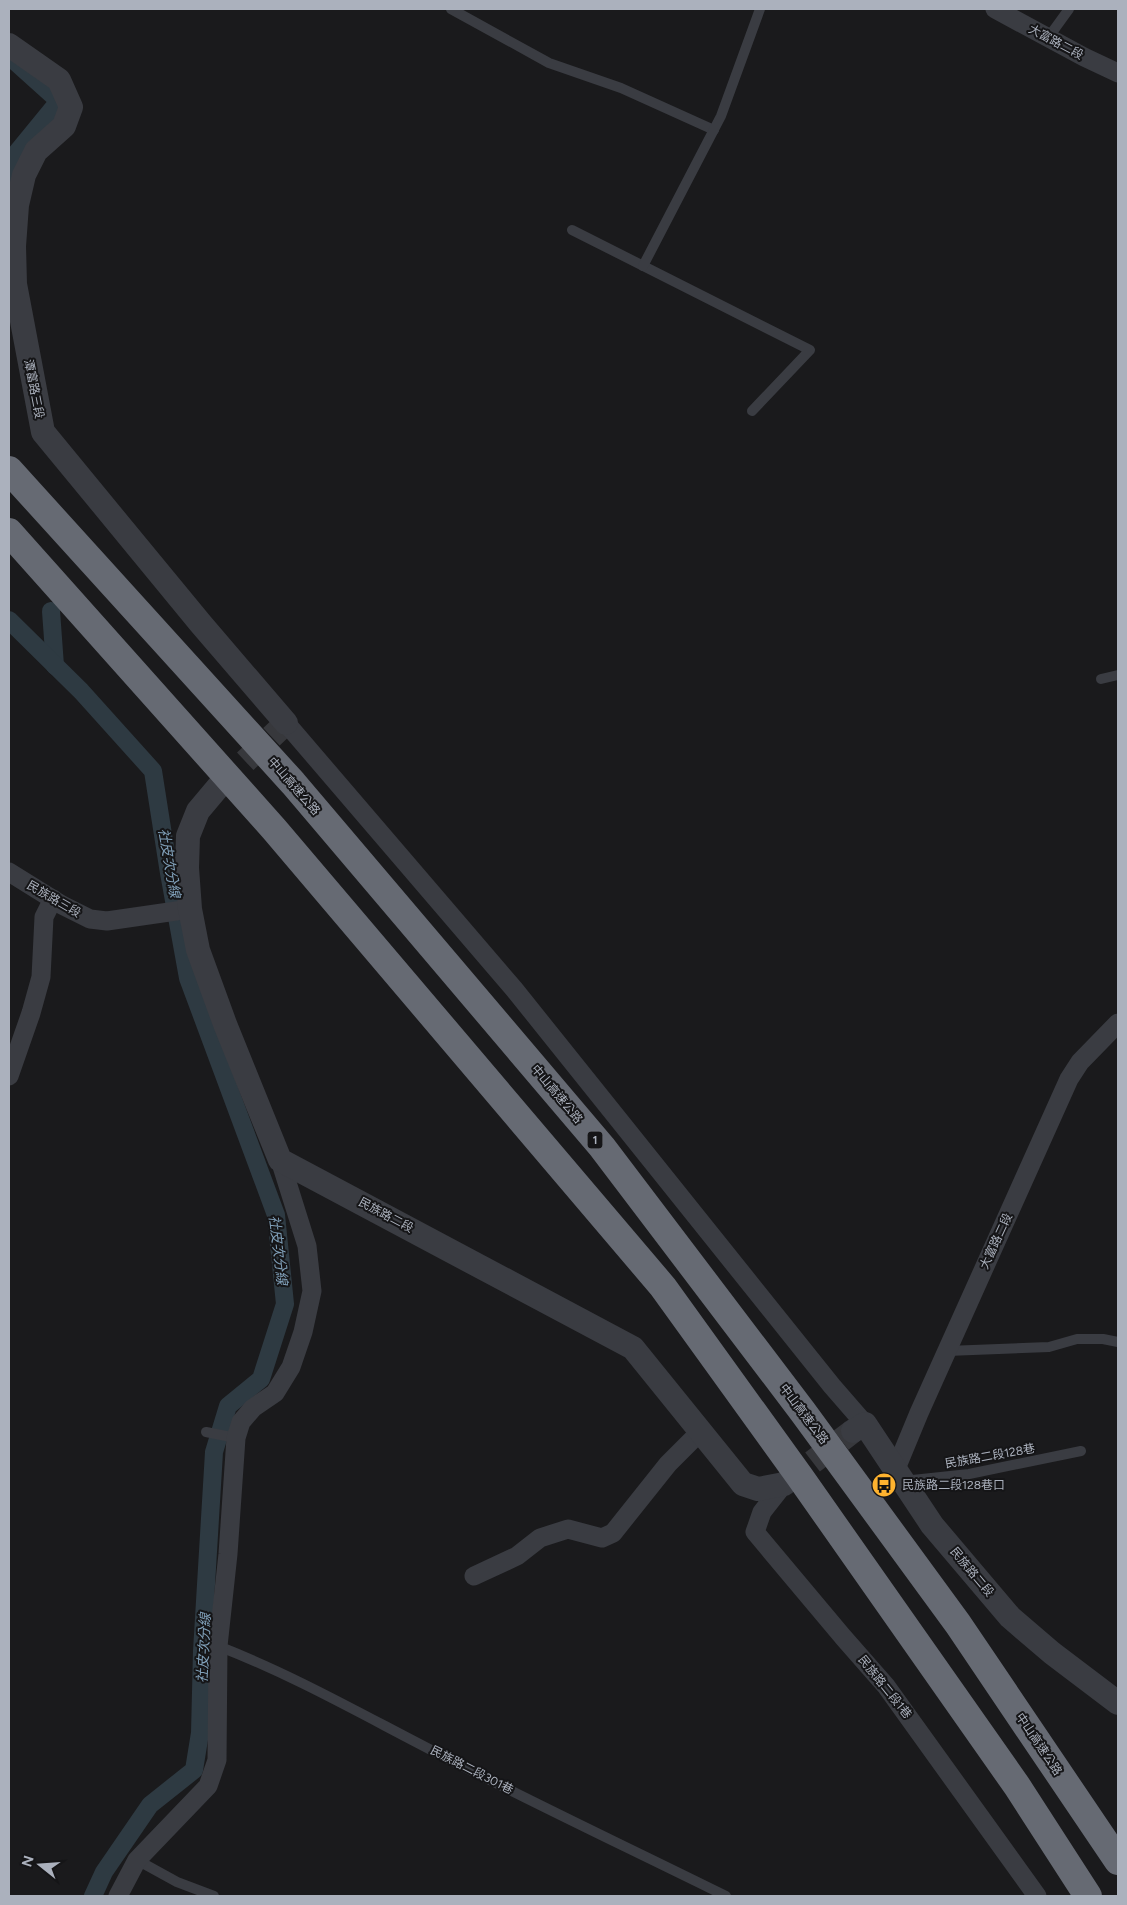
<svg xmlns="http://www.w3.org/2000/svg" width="1127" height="1905" font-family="Figtree,'Noto Sans TC',sans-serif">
<rect width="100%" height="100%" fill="#1a1a1c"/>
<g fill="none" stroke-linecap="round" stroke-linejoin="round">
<g stroke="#2e3a42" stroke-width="18">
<path d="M9,56L59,101L14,156V190"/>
<path d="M51,611L55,666"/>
<path d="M9,620L81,691L153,771L169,873L188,978L276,1215L285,1304L261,1379L228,1406L214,1452L202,1651L200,1733L194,1770L150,1805L104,1872L93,1896"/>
</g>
<g stroke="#37383c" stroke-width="24" stroke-dasharray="24 12" stroke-linecap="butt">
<path d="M219,786L286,723"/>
<path d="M784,1484L853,1431"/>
</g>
<g stroke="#3a3c42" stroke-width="10">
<path d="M451,9L549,63L621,88L714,130"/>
<path d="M1048,38L1069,9"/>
<path d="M572,230L810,350L752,411"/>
<path d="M643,266L721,116L760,9"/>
<path d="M1101,679L1118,675"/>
<path d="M947,1351L1049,1347L1077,1339H1103L1118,1342"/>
<path d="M206,1432L236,1438"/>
<path d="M903,1481L969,1474L1081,1451"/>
<path d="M218,1646C293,1675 363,1715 435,1752C531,1802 629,1848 726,1896"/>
<path d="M137,1860L177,1882L214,1896"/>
</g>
<g stroke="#3a3c42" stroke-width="19">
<path d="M995,9L1084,57L1118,73"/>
<path d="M286,723L514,989L832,1386L865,1424"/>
<path d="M9,872L62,905L90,919L107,921L190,909"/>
<path d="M9,1076L31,1013L41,977L44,917L53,899"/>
<path d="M895,1471L919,1413L1069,1079L1080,1062L1118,1023"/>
<path d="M784,1484L762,1512L755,1532L843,1637L886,1686L1037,1896"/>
<path d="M474,1576L517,1556L540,1538L568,1529L602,1538L613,1533L668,1464L700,1432"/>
<path d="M118,1896L137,1860L208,1786L217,1760L218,1646L228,1554L236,1438L241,1422L253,1408L275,1393L291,1367L303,1332L312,1291L307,1246L280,1160"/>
</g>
<g stroke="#3a3c42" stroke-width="24">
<path d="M9,45L59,80L71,107L64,126L36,151L24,175L17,205L14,246L15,284L43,432L201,624L286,723"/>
<path d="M219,786L198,811L188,836L187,868L190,909L198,950L225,1024L280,1160L633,1348L743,1484L758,1489L784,1484"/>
<path d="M853,1431L865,1424L932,1525L1010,1617L1052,1653L1118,1703"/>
</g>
<g stroke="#666a73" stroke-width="28">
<path d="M9,470L293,783L602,1147L803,1412L958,1624L1118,1861"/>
<path d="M9,532L274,829L663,1287L800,1477L1017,1786L1088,1896"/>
</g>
</g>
<defs>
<symbol id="bus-disc" viewBox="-11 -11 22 22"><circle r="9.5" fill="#ffb32f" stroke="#151517"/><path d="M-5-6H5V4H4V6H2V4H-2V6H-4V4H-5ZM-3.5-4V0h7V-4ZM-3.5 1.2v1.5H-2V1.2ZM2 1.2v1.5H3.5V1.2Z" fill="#111"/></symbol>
</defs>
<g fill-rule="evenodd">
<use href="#bus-disc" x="870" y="1471" width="28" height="28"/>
</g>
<g text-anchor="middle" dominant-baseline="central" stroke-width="4" stroke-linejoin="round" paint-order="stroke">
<rect fill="#151517" stroke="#7e828b" stroke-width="1" x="587.5" y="1131.5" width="15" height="17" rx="4"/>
<g font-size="11" font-weight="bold" fill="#abb1bd">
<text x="595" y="1140">1</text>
</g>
<g font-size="12" fill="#abb1bd" stroke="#151517">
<text transform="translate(1056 42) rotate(28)">大富路二段</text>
<text transform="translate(34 389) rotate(79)">潭富路三段</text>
<text transform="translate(294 786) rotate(49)">中山高速公路</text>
<text transform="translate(54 899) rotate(30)">民族路三段</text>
<text transform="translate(557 1094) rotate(50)">中山高速公路</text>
<text transform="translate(386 1215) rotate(28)">民族路二段</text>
<text transform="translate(996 1241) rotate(-65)">大富路二段</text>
<text transform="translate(804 1414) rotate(53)">中山高速公路</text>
<text transform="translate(990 1456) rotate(-10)">民族路二段128巷</text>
<text transform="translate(972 1572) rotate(50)">民族路二段</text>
<text transform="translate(885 1687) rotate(51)">民族路二段1巷</text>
<text transform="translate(1039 1744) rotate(56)">中山高速公路</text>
<text transform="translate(472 1770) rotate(27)">民族路二段301巷</text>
</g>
<g font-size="12" fill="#abb1bd" stroke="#151517" text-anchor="start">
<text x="902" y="1485">民族路二段128巷口</text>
</g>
<g font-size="14" font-style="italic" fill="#80a0b9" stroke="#151517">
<text transform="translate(169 863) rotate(80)">社皮次分線</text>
<text transform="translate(278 1250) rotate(83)">社皮次分線</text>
<text transform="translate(204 1648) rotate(-87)">社皮次分線</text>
</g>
</g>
<rect width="1127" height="1905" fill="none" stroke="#abb1bd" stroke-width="20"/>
<g transform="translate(40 1865) rotate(287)" stroke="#151517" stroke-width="4" paint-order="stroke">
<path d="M0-4L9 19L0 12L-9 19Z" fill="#abb1bd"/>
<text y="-8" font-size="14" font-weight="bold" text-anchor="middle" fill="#abb1bd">N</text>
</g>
</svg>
